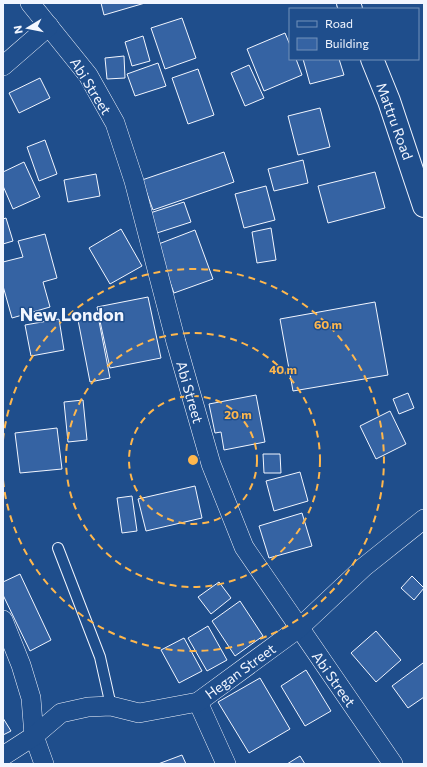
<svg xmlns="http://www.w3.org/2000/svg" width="427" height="767" font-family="Commissioner,sans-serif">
<rect width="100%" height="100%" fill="#1f4e8c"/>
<g fill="#3563a3" stroke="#f2f6ff">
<path d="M101,3H145L104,15Z"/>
<path d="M182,18L196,58L165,69L151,28Z"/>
<path d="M285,33L290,45V59H296L302,75L264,91L247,49Z"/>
<path d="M143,36L150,61L132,66L125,42Z"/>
<path d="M124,56L125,78L107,79L105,58Z"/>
<path d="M303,59H339L344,75L310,84Z"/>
<path d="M158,63L166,86L135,96L127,74Z"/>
<path d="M249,65L264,98L245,106L231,73Z"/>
<path d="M198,69L214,115L188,124L172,78Z"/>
<path d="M40,78L50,98L19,113L9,93Z"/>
<path d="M320,108L330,147L298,155L288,116Z"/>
<path d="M45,140L57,174L39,181L27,147Z"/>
<path d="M224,152L234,182L153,210L142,180Z"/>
<path d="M303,160L308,183L274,191L268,169Z"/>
<path d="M24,162L40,197L13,209L3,186V172Z"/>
<path d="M375,172L385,208L328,223L318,186Z"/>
<path d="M96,174L100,196L68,202L64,180Z"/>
<path d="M266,186L275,220L244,228L235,194Z"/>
<path d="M184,202L191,222L157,233L150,213Z"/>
<path d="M6,218L13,241L3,244V219Z"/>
<path d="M271,228L276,260L257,263L252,232Z"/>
<path d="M121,229L142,266L110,284L89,248Z"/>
<path d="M195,230L213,279L174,293L156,245Z"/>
<path d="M45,234L57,278L43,282L50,307L12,318L3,286V262L23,257L18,241Z"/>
<path d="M148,297L161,358L110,368L97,307Z"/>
<path d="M375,302L388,375L293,391L280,319Z"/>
<path d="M98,316L110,378L90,382L78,320Z"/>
<path d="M59,319L64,350L31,356L25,325Z"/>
<path d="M408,393L414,408L399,414L393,399Z"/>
<path d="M256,395L265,442L224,450L221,432L215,433L209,404Z"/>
<path d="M83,400L87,440L68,442L64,402Z"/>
<path d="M390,411L406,444L376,459L360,426Z"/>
<path d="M57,428L62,469L20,473L15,433Z"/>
<path d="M263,454H280L281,473H264Z"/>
<path d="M300,472L308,501L274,511L266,481Z"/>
<path d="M195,486L202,518L146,531L138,499Z"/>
<path d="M132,496L137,531L122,533L117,498Z"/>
<path d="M302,513L312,546L269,558L259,526Z"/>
<path d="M20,574L51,640L30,651L3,595V582Z"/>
<path d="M412,576L424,588L414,600L401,588Z"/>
<path d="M219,582L231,598L211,614L198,597Z"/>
<path d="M240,601L263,636L235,656L212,621Z"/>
<path d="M208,626L227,660L207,671L188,638Z"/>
<path d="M376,631L401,660L376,682L351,653Z"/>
<path d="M184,638L202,671L179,683L161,650Z"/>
<path d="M423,663L424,665V697L408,708L392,686Z"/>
<path d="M306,670L331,711L305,726L281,686Z"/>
<path d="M260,678L290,729L249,753L218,702Z"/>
<path d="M3,718L11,731L3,735Z"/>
<path d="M182,755L186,764H158Z"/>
<path d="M300,756L305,764H287Z"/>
</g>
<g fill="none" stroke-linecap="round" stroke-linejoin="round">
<defs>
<path id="lane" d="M58,548L100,657L111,706"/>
<g id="street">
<path d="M30,3L88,75L115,123L134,181L176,342L211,464L244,547L393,764"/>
<path d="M3,66L49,26"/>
<path d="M3,620L21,665L31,698L34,736L44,764"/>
<path d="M198,702L226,764"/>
<path d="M3,756L34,736L61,713L88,707L111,706L139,713L198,702L299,628L364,567L424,519"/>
</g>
<g id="secondary">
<path d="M348,3L351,9"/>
<path d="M372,59L389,101L424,206"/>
</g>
</defs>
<use href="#lane" stroke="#f2f6ff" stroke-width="12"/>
<use href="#street" stroke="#f2f6ff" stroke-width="20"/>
<use href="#secondary" stroke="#f2f6ff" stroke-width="24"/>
<use href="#lane" stroke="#1f4e8c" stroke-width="10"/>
<use href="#street" stroke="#1f4e8c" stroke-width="19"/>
<use href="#secondary" stroke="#1f4e8c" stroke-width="22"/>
</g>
<g fill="none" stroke="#ffb74d" stroke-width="2" stroke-dasharray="7 5">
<circle cx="193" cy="460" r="64"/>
<circle cx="193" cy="460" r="127"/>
<path d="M3 440A191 191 0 1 1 3 480"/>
</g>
<g text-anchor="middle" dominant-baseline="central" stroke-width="3" stroke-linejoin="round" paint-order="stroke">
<g font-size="14" fill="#f2f6ff" stroke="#1f4e8c">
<text transform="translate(91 86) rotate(58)">Abi Street</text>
<text transform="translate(395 121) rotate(70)">Mattru Road</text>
<text transform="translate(190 392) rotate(74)">Abi Street</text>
<text transform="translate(240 671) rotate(-36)">Hegan Street</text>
<text transform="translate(334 679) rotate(55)">Abi Street</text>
</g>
<g font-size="18" font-weight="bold" fill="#f2f6ff" stroke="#1f4e8c">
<text x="72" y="314">New London</text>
</g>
</g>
<circle cx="193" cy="460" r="6" fill="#ffb74d" stroke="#1f4e8c" stroke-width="2"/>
<g font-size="12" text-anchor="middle" font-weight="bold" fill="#ffb74d" stroke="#1f4e8c" stroke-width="3" stroke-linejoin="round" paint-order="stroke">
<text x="328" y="329">60 m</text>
<text x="283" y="374">40 m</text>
<text x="238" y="419">20 m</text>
</g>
<rect width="427" height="767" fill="none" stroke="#f2f6ff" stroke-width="8"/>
<rect x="289" y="8" width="130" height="52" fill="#1f4e8c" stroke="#7391ba"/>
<rect x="297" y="21" width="20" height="6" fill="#1f4e8c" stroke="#7391ba"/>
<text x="325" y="28" font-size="12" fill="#f2f6ff">Road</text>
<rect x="297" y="38" width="20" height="12" fill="#3563a3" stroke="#7391ba"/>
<text x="325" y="48" font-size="12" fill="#f2f6ff">Building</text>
<g transform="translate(28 28) rotate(260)" stroke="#1f4e8c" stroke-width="3" paint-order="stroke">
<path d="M0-3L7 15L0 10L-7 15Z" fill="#f2f6ff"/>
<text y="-6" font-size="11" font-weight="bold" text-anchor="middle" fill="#f2f6ff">N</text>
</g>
</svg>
